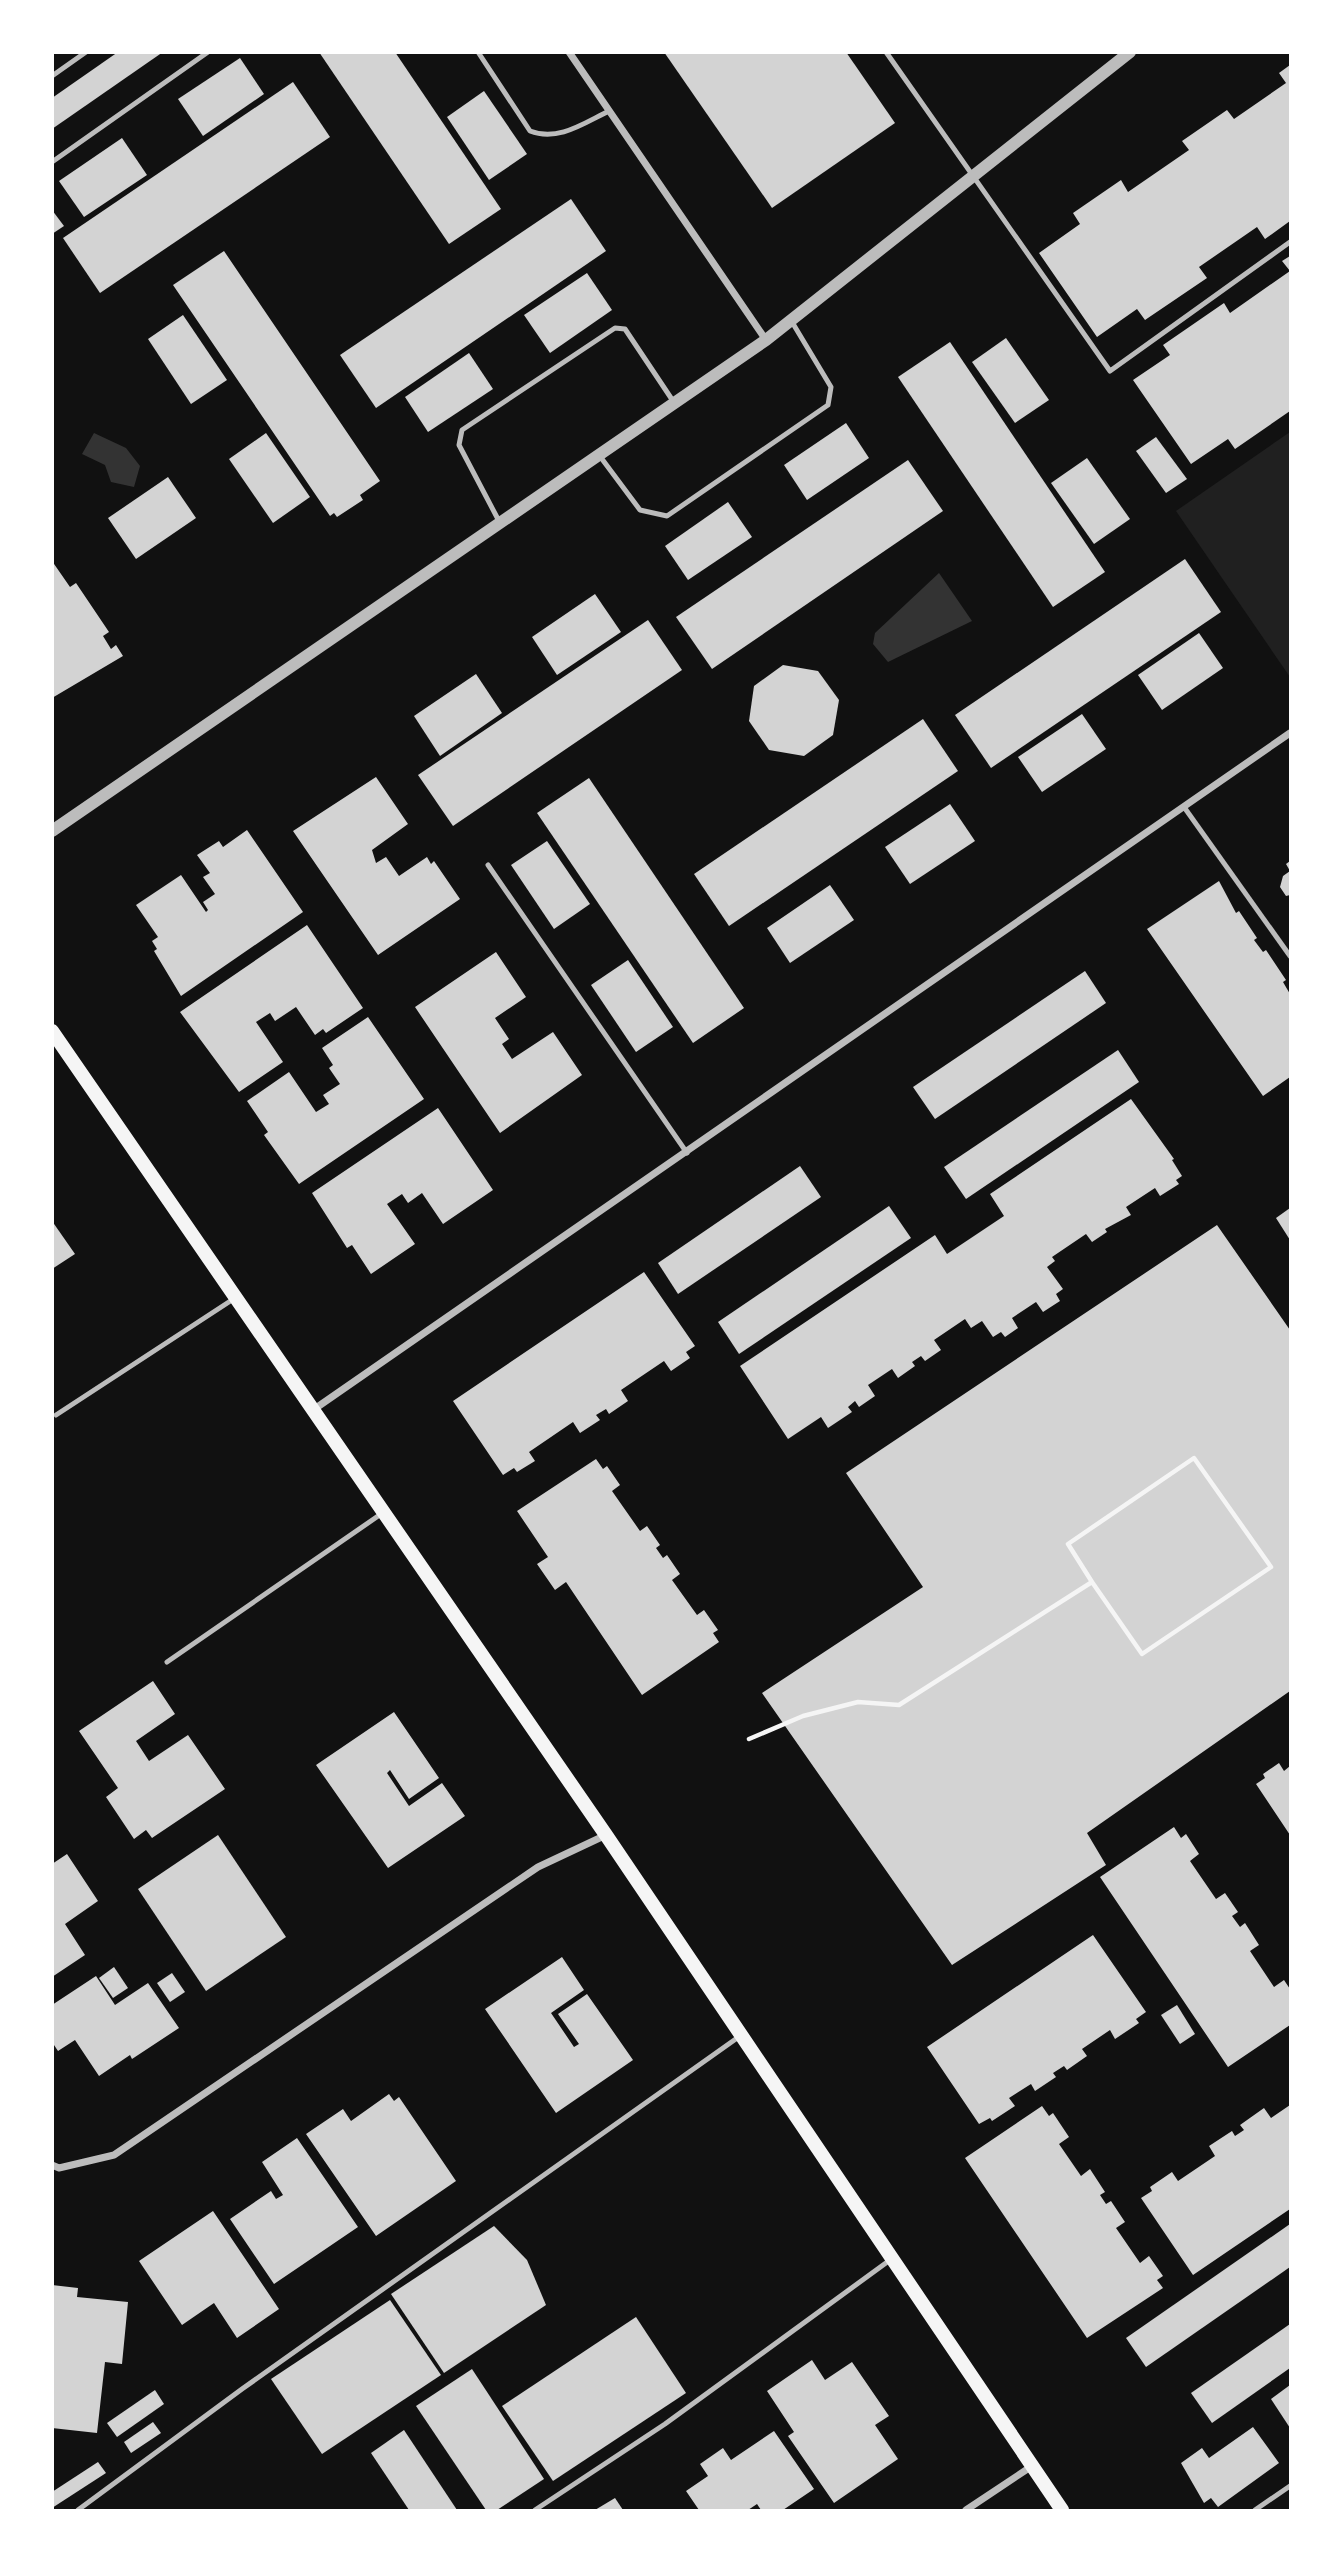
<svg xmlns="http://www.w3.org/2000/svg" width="1343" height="2563" font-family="'Fira Sans',sans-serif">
<rect width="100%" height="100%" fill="#111"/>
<path fill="#202020" d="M1290,432V677L1176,511Z"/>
<g fill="#333">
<path d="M94,433L126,448L140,466L134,487L111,482L105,465L82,454Z"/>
<path d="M939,573L972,621L888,662L873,644L875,633Z"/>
</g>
<g fill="#d3d3d3">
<path d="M118,52H163L52,129V98Z"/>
<path d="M319,52H395L501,209L449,244Z"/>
<path d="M664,52H846L895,123L772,208Z"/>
<path d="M240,58L264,94L203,136L178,99Z"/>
<path d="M1290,65V221L1265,239L1257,227L1199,267L1207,278L1145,320L1137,309L1097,337L1039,253L1080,224L1073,213L1121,180L1128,192L1189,150L1182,141L1227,110L1234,119L1286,83L1279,73Z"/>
<path d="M293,82L330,137L100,293L63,238Z"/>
<path d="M484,91L527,154L489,180L447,117Z"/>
<path d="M122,138L147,175L84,217L59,181Z"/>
<path d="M571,199L606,251L376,408L340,355Z"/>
<path d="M52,210L64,226L52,234Z"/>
<path d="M224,251L380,481L360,495L363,500L337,517L334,513L330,516L173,285Z"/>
<path d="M1290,256V411L1235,449L1228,439L1191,464L1133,380L1170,355L1163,345L1224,303L1230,313L1290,271L1282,261Z"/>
<path d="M587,273L612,310L550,353L524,315Z"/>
<path d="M183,315L227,380L191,404L148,339Z"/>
<path d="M1006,338L1049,400L1015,423L972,362Z"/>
<path d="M950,342L1105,572L1053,607L898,377Z"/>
<path d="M469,353L493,389L428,432L405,397Z"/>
<path d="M846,423L869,458L807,500L784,465Z"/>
<path d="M266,433L310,497L273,523L229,459Z"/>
<path d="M1156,437L1187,479L1166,493L1136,451Z"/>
<path d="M1087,458L1130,519L1094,544L1051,483Z"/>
<path d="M908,460L943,511L712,669L676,617Z"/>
<path d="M168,477L196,518L136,559L108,518Z"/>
<path d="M728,502L752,537L688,580L665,546Z"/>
<path d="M1185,559L1221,612L991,768L955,715Z"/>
<path d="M52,561L70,587L76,583L109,632L103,636L111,649L116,645L123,656L52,698Z"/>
<path d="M595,594L621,632L557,675L532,637Z"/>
<path d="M648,620L682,670L453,826L418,775Z"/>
<path d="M1199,633L1223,668L1162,710L1138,675Z"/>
<path d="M783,665L818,671L839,700L833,735L804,756L769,750L749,721L754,686Z"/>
<path d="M476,674L502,713L440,756L414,716Z"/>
<path d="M1082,714L1106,749L1042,792L1018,757Z"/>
<path d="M923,719L958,771L729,926L694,874Z"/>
<path d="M376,777L408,824L372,850L376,863L386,857L399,876L427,857L431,864L434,861L460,899L378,955L293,831Z"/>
<path d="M589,778L744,1008L693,1043L537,813Z"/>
<path d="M950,804L975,841L910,884L885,847Z"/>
<path d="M247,830L303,912L181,996L154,951L157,949L152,941L158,937L136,905L181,875L206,912L208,910L203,902L215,894L203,877L210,873L197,855L219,841L223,847Z"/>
<path d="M547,841L590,904L554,929L511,865Z"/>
<path d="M1290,861V895L1286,896L1280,887L1283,876L1290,871L1286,864Z"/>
<path d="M1219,881L1236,913L1239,911L1257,938L1254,940L1263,952L1266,950L1286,980L1283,982L1290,994V1077L1263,1096L1147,929Z"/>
<path d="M830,885L854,920L790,963L767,928Z"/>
<path d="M307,925L363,1008L326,1033L323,1029L315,1035L296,1007L275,1021L270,1013L256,1022L283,1062L239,1092L180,1012Z"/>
<path d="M496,952L526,997L495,1018L509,1039L502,1044L512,1059L553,1032L582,1075L500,1133L415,1007Z"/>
<path d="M628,960L673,1027L636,1052L591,985Z"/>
<path d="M1085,971L1106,1003L935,1119L913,1087Z"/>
<path d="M368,1017L424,1099L299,1184L264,1135L268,1132L247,1101L289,1072L316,1112L329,1104L323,1095L340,1084L329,1068L333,1065L322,1048Z"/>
<path d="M1118,1050L1139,1082L966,1199L944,1167Z"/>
<path d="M1131,1099L1174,1159L1172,1160L1182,1176L1176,1180L1179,1184L1160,1196L1155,1188L1126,1207L1131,1215L1105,1229L1107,1232L1092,1242L1086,1234L1052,1257L1055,1261L1047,1267L1063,1289L1056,1294L1060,1301L1043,1312L1036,1302L1012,1318L1018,1328L1005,1337L1001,1332L993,1337L982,1321L971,1328L965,1319L934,1340L941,1350L925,1361L921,1356L912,1362L915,1366L898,1378L892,1369L868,1385L875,1396L859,1407L855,1401L848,1407L852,1412L828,1428L821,1417L788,1439L740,1366L935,1235L947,1254L1004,1216L990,1194Z"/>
<path d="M438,1108L493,1190L443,1224L422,1193L408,1203L402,1194L387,1204L415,1244L371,1274L352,1245L347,1248L312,1193Z"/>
<path d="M800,1166L821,1197L678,1294L658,1263Z"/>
<path d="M889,1206L911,1238L739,1354L718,1322Z"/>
<path d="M1290,1208V1240L1276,1218Z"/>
<path d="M52,1221L75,1254L52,1269Z"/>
<path d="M1217,1225L1290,1330V1691L1087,1833L1106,1865L952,1965L762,1693L923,1587L846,1473Z"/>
<path d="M644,1272L695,1346L686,1352L690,1358L671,1371L664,1361L621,1390L628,1401L609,1414L606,1409L596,1415L600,1420L580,1433L573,1422L529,1452L535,1461L517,1472L514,1468L503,1475L453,1401Z"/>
<path d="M596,1459L603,1469L607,1466L620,1485L612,1491L640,1531L647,1526L660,1545L656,1548L663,1558L667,1555L680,1574L672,1580L697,1615L704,1610L718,1630L713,1633L719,1642L642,1695L566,1582L555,1590L537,1564L548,1557L517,1511Z"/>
<path d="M153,1681L175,1714L136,1741L149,1761L188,1735L225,1789L152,1838L146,1830L134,1839L106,1797L118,1788L79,1731Z"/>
<path d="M394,1712L439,1778L409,1799L390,1770L387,1773L409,1806L442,1783L465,1816L388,1868L316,1765Z"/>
<path d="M1279,1763L1284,1771L1290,1766V1835L1256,1784L1265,1778L1263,1774Z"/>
<path d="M1174,1827L1181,1838L1186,1834L1199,1854L1190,1861L1216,1899L1225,1893L1238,1912L1232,1916L1240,1927L1245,1923L1259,1945L1250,1951L1274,1987L1284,1980L1290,1989V2025L1228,2067L1100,1877Z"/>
<path d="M218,1835L286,1937L206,1991L138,1889Z"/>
<path d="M67,1854L98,1901L65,1924L85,1955L52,1977V1864Z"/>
<path d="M1093,1935L1146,2012L1136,2019L1139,2023L1115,2039L1110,2030L1082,2049L1087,2056L1067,2070L1064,2066L1053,2073L1056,2077L1035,2091L1031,2084L1009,2098L1015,2106L992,2121L990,2118L979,2124L927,2047Z"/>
<path d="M562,1957L584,1990L551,2013L574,2047L579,2044L558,2014L587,1994L633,2060L556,2113L485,2009Z"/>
<path d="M114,1967L128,1988L113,1998L99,1978Z"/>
<path d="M172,1973L185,1992L170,2002L157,1983Z"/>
<path d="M96,1976L115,2005L148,1983L179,2028L132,2059L130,2055L99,2076L75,2040L58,2051L52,2042V2005Z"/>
<path d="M1177,2005L1195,2034L1180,2044L1161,2015Z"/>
<path d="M389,2094L394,2101L399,2097L456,2181L376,2236L306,2134L343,2109L351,2121Z"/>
<path d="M1290,2105V2209L1193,2275L1141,2198L1152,2191L1150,2187L1172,2172L1178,2181L1215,2156L1209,2146L1232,2131L1235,2136L1244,2130L1240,2125L1264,2108L1271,2118Z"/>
<path d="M1042,2106L1049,2116L1053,2113L1069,2137L1059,2144L1081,2176L1090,2169L1105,2192L1100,2195L1106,2204L1111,2201L1125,2222L1116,2228L1140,2263L1149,2256L1163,2276L1157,2280L1163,2288L1087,2338L965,2158Z"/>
<path d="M297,2138L358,2227L274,2284L230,2219L271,2191L276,2199L283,2195L262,2162Z"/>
<path d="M213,2211L279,2309L237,2338L214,2303L182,2325L139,2261Z"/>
<path d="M1290,2224V2267L1146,2367L1126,2338Z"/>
<path d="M494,2226L527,2260L546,2305L444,2373L391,2294Z"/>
<path d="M52,2285L78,2288L77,2297L128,2302L122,2364L105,2362L97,2433L52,2428Z"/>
<path d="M390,2300L441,2375L322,2454L271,2379Z"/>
<path d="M636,2317L686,2393L553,2481L502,2406Z"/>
<path d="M1290,2324V2368L1212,2423L1191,2393Z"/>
<path d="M812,2360L825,2380L852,2362L889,2416L875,2425L898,2459L834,2503L788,2436L794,2432L767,2391Z"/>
<path d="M472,2369L544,2479L497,2510H486L416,2406Z"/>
<path d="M1290,2385V2428L1271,2399Z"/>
<path d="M155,2390L164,2404L117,2437L107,2423Z"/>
<path d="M153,2422L161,2433L131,2453L124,2442Z"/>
<path d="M1253,2427L1279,2463L1218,2507L1211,2498L1204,2503L1181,2463L1202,2448L1209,2458Z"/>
<path d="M404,2430L457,2510H409L371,2453Z"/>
<path d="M774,2431L814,2489L783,2510H761L757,2504L748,2510H699L686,2491L708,2476L700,2464L723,2448L731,2460Z"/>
<path d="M98,2462L106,2473L52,2508V2492Z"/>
<path d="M615,2498L623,2510H595Z"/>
</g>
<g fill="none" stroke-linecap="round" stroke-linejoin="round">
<path stroke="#f5f5f5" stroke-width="4.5" d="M749,1739L803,1716L858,1702L899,1705L1092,1582L1068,1544L1194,1458L1271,1567L1142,1654L1092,1582"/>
<g stroke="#bcbcbc" stroke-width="5">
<path d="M478,52L530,131C558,142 584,123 609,111"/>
<path d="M886,52L1110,371L1290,242"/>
<path d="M52,76L86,52"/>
<path d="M52,162L208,52"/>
<path d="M599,455L640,510L667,516L828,405L831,387L792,322"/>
<path d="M500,523L459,445L462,430L615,328L625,329L673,401"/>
<path d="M1184,807L1290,956"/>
<path d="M488,865L687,1153"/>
<path d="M56,1415L235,1298"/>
<path d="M167,1662L381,1514"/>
<path d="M78,2510L242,2389L740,2036"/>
<path d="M535,2510L665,2424L890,2260"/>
<path d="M1255,2510L1290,2486"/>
</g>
<g stroke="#bcbcbc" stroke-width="7">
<path d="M569,52L766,340"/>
<path d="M313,1410L1290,733"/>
<path d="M52,2165L59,2168L114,2155L538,1867L606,1835"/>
<path d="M966,2510L1032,2466"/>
</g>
<path stroke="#bcbcbc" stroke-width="12" d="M52,831L766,340L1130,52"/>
<path stroke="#f5f5f5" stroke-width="14" d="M52,1031L606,1835L1062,2510"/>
</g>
<rect width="1343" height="2563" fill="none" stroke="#ffffff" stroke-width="108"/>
</svg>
